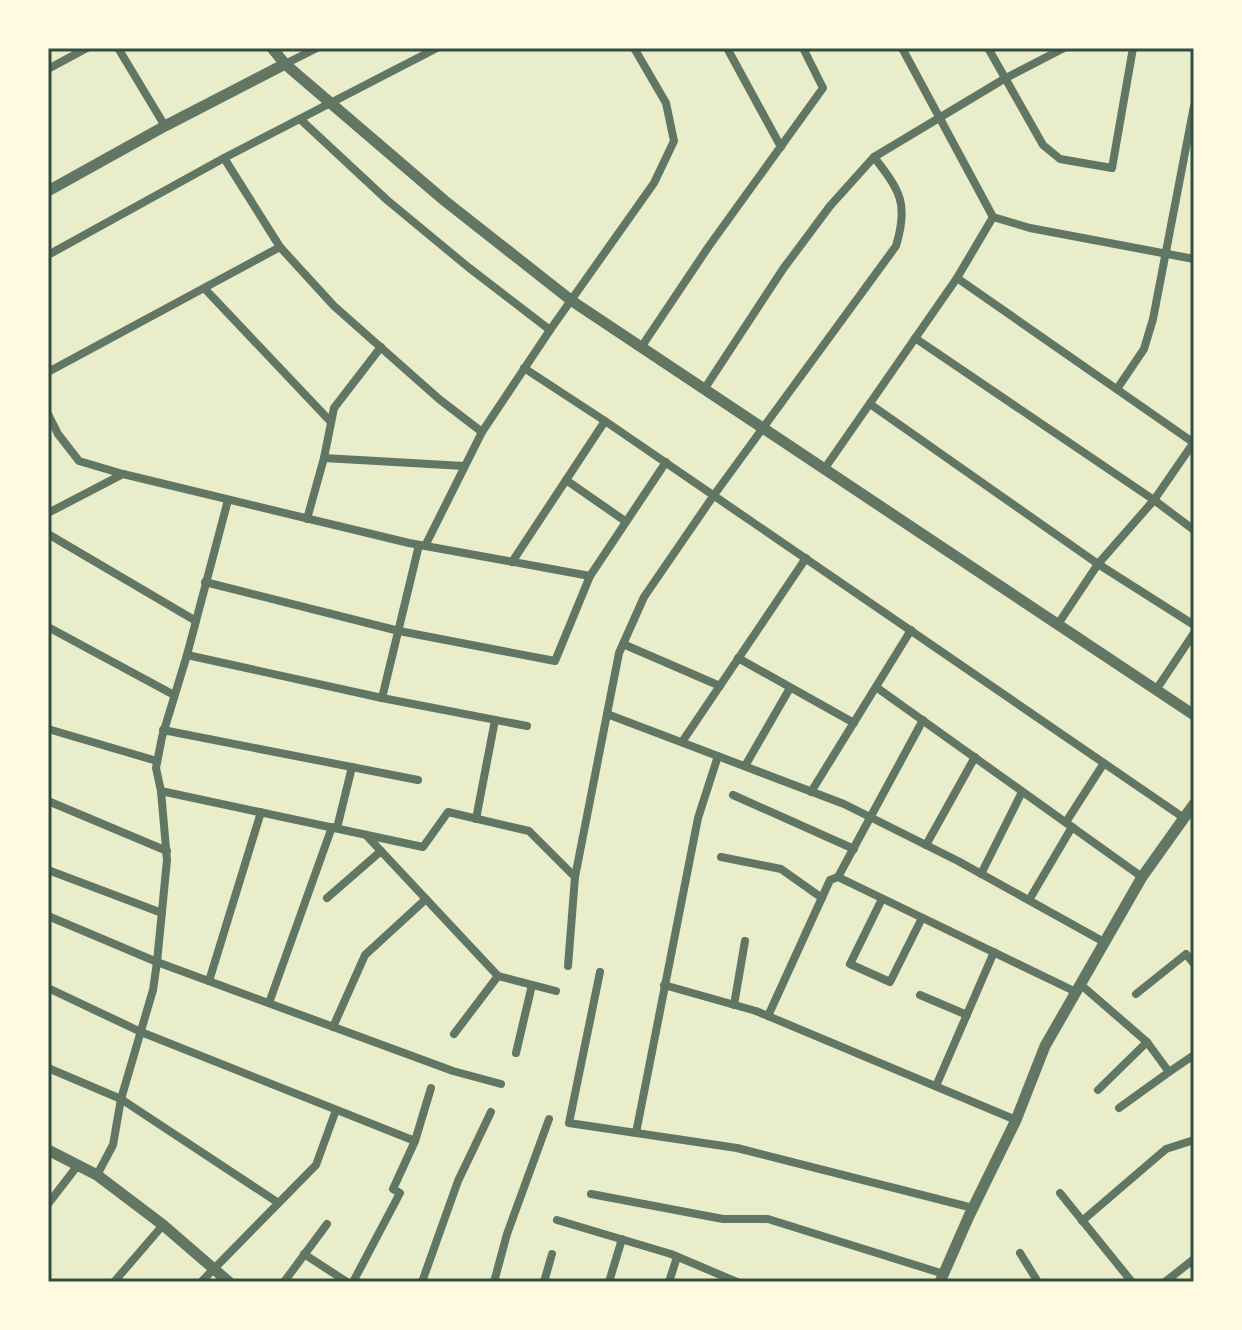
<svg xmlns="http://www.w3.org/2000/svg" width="1242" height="1330" font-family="'DM Sans',sans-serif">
<rect width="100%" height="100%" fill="#e9edc9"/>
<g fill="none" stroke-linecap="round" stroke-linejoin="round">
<g stroke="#617663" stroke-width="8">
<path d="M118,48L165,126"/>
<path d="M727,48L781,147"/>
<path d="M902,48L993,217"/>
<path d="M988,48L1043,145L1060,159L1112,168L1133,48"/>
<path d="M285,64L317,48"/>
<path d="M48,69L87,48"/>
<path d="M300,119L387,200L468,267L550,330"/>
<path d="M224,158L280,247L334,306L439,399L482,432"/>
<path d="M48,255L224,158L437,48"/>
<path d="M957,278L1194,443"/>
<path d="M205,289L331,422"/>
<path d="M915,338L1154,500L1194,530"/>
<path d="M642,346L709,246L823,88L803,48"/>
<path d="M524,368L605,421L1184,818"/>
<path d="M48,372L280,247"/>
<path d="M705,388L783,269L830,206L874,157L1004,79L1064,48"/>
<path d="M1117,389L1144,349L1153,319L1194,106"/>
<path d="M870,404L1098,564L1194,625"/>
<path d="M48,414L58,434L79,461L123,474L409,543L590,576"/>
<path d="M324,458L464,466"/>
<path d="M825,468L957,278L993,217L1030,228L1194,259"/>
<path d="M566,480L625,521"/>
<path d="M48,513L123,474"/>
<path d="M307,519L324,458L334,408L381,347"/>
<path d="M48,534L196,621"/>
<path d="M425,546L482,432L550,330L654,183L674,141L666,103L634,48"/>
<path d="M512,562L605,421"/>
<path d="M205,582L399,631L555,661L590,576L666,462"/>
<path d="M1058,624L1098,564L1154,500L1194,442"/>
<path d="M48,627L174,695"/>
<path d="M623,644L720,686"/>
<path d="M187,655L382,698L527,726"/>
<path d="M738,658L854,723"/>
<path d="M876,687L1142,877"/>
<path d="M1156,690L1194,633"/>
<path d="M382,698L419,545"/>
<path d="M607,714L844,804L958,861L1104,942"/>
<path d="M48,729L157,761"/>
<path d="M163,730L418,780"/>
<path d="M682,742L806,558"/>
<path d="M745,766L790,688"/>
<path d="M161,791L423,847L448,812L529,831L575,877L568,966"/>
<path d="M811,792L911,630"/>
<path d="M733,795L854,849"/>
<path d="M48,801L167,851"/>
<path d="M476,819L495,720"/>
<path d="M1066,822L1104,763"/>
<path d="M337,828L352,767"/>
<path d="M366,835L498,976L454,1034"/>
<path d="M926,845L975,757"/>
<path d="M721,857L781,869L822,898"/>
<path d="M48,870L162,913"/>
<path d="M981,874L1022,792"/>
<path d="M575,877L619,653L644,597L714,495L896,246C909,203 900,191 874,157"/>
<path d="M838,877L1076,992"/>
<path d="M327,898L381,851"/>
<path d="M882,899L850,964L890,982L922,918"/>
<path d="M1029,900L1072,827"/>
<path d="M48,916L157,962L453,1071L501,1084"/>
<path d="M600,972L569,1123L737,1148L973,1208"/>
<path d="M498,976L556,991"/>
<path d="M209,981L261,812"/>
<path d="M1080,984L1147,1042L1169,1072L1119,1108"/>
<path d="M664,985L756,1011L1016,1120"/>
<path d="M48,988L141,1032L415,1141"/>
<path d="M1136,994L1186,954L1194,964"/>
<path d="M920,995L967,1015"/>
<path d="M269,1003L332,827"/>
<path d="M734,1005L745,941"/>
<path d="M768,1016L830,880L838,877L923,720"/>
<path d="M333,1027L365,955L426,899"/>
<path d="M516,1053L532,985"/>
<path d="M48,1068L121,1099L277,1202"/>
<path d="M1169,1072L1194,1055"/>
<path d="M936,1086L994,952"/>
<path d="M1098,1090L1147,1042"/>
<path d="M636,1133L698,818L718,756"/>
<path d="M97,1175L113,1145L121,1099L153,990L157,962L167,860L161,791L156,768L162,737L187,655L228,500"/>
<path d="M1060,1193L1132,1282"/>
<path d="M591,1194L723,1219H768L944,1274"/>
<path d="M48,1204L78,1165"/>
<path d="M557,1220L671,1254L737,1282"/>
<path d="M1082,1221L1166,1149L1194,1140"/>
<path d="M1020,1253L1038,1282"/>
<path d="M304,1254L347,1282"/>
<path d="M114,1282L163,1225"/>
<path d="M201,1282L316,1165L336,1110"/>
<path d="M284,1282L327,1224"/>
<path d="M353,1282L400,1193L393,1189L415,1141L431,1088"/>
<path d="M422,1282L458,1181L491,1112"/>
<path d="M494,1282L507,1234L549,1119"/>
<path d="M544,1282L552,1254"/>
<path d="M609,1282L622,1239"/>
<path d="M669,1282L677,1257"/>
<path d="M1165,1282L1194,1259"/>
</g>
<g stroke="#617663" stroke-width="11">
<path d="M272,48L285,64L445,201L572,301L1194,715"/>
<path d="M48,191L165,126L285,64"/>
<path d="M48,1150L97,1175L163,1225L229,1282"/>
<path d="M940,1282L969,1216L1016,1120L1045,1046L1142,877L1194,804"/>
</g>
</g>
<rect width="1242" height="1330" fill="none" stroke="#fefae0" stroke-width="100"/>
<rect x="50" y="50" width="1142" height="1230" fill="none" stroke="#344e41" stroke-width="3"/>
</svg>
